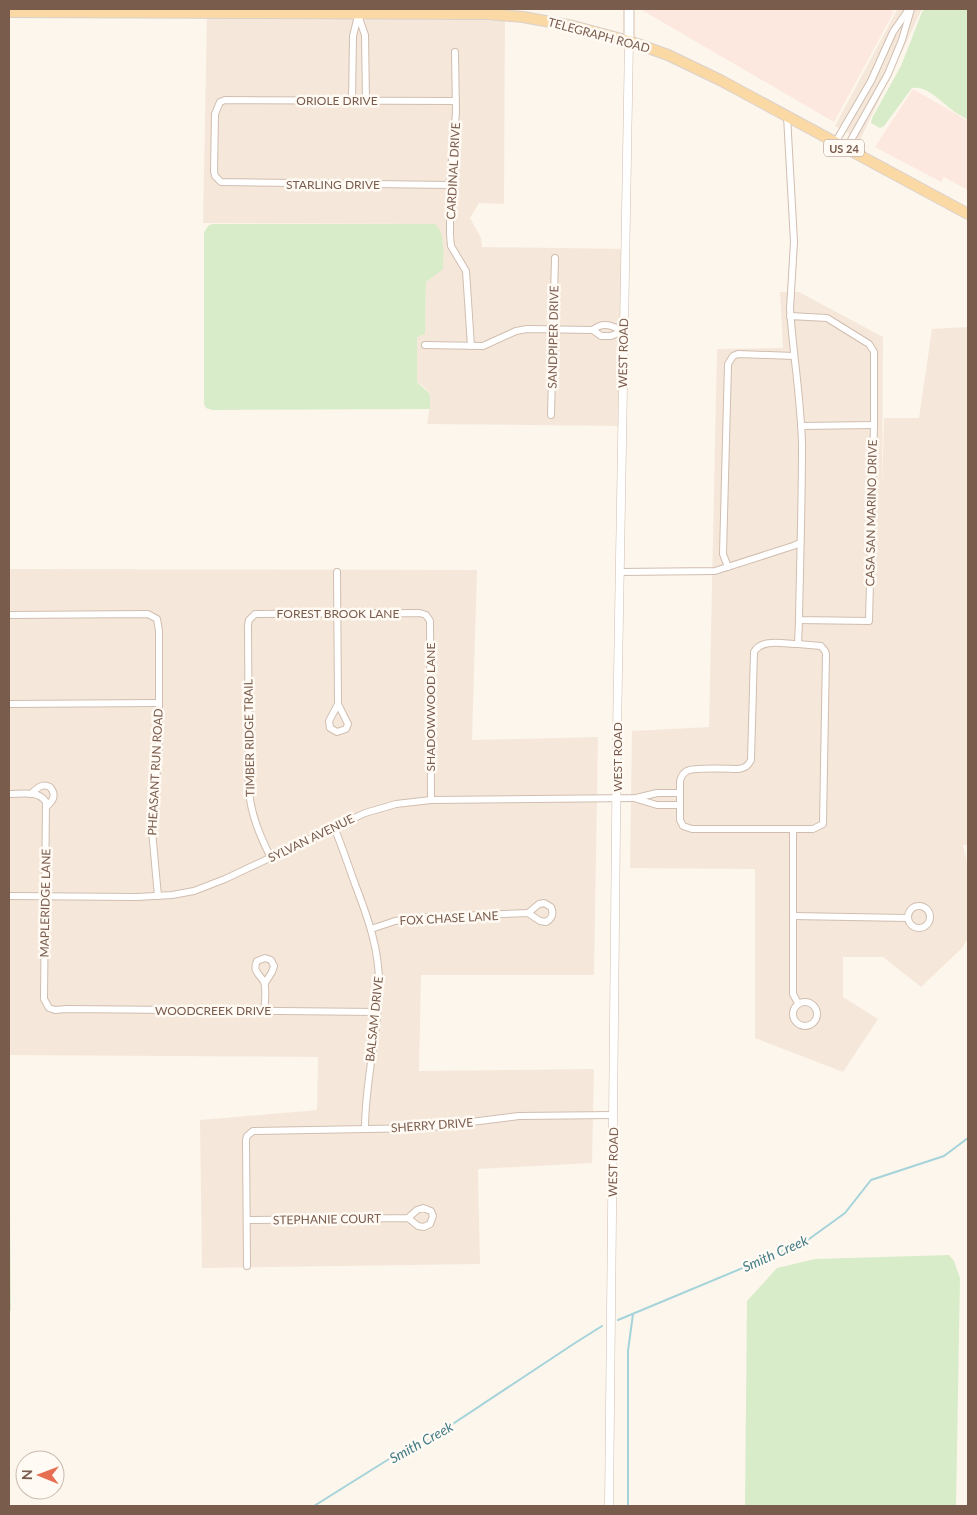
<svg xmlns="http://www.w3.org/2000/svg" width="977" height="1515" font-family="Lato,sans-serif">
<rect width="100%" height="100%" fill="#fdf6ec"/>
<g fill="#f5e8da">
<path d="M896,9H922L860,140L835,126L897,10Z"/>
<path d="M207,13L505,15L504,204L479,203L470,218L481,238L482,247L626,249L622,426L427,424L430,406V394L424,387L417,382V337L425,333L426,282L432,277L435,224L203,223Z"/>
<path d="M780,292H799L883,337L882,492L884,418H919L932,329L968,327V845H963L968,866V938L962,948L921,987L883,957H843V997L878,1019L843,1072L755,1038V869L630,868L632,731L709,727L717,349L783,348Z"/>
<path d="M9,569L477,570L472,740L598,737L594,975H421L419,1071L594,1069L592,1163L478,1169L480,1264L202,1268L200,1120L317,1110L318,1057L9,1055Z"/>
</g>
<g fill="#fde8e0">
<path d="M640,9H889L894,12L834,122Z"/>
<path d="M913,89L968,121V190L944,177L941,182L875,147Z"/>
</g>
<g fill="#d8ecc9">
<path d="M925,9H968V120C964,117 955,113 951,109C941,101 926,85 912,88L884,126L880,128L871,123L872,118L901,66L922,12Z"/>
<path d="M213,224H435C446,233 443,255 443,269L426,282L425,334L417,337V382L430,394V409L212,410L206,408L204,404V232L209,225Z"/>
<path d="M9,1097L11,1311H9Z"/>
<path d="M949,1255L954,1261L960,1278L956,1506H745L747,1301L777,1268L815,1259Z"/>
</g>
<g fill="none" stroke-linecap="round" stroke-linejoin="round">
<g stroke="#a5d3da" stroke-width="2">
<path d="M618,1320L805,1242L845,1213L871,1180L944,1156L968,1138"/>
<path d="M314,1506L389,1459L424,1443L575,1343L602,1326"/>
<path d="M628,1506V1351L633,1314"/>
</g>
<defs>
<g id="minor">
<path d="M358,15L365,35L366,100"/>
<path d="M455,52L456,112L450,182V235L451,246L466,271L471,346"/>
<path d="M352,100L353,36L358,16"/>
<path d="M787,116L794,242L790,309C793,354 801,399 802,445C802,503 800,562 799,620L869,621L874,425V352L869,344L827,318L790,316"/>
<path d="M835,143L871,81L893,32L909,9"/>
<path d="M846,149L888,74L902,40L911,9"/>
<path d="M450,185L221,182L215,176L214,171L215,114L220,102L225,100L455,101"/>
<path d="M593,330L601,336H611L623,331"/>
<path d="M425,345L483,346L516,331L527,329L593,330C603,321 613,326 623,331"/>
<path d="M551,415L555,258"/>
<path d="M801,426L874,425"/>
<path d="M728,567L723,554L728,364L733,356L738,354L794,356"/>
<path d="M337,572L338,704L348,724L346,729L337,732L330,728L329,721L338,704"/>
<path d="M620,572L715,571L793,546L800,543"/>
<path d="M9,615L148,614L157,619L159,631V745L152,831L158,896"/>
<path d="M798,644L821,646L825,651L826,654L823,824L813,829H692L683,826L680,820V781C681,777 683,773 687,771C694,767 728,769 738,769C745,768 748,766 751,760L754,652C762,638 784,644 798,644L799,620"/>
<path d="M9,704L158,703"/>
<path d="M9,794C21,794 39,790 46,802L44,999L49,1008L55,1010L67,1009L377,1012"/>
<path d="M31,794C37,788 42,783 50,787C57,795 53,801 46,807"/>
<path d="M637,799L657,805H680"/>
<path d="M334,827C342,846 348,865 355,884C368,918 380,951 379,988C378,1035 365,1081 365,1128"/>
<path d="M793,829V994L798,1003"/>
<path d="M271,858C260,836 251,815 249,791L248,625L249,620L255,614L420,613L426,615L430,621L431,800"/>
<path d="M9,896L137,897L172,895L194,891L225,879L365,813L396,804L431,800L636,798L657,793H680"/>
<circle cx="919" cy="917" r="11"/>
<path d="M793,916L907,918"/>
<path d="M371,929L395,921L413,918L528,913L540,921L546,922C552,919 554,913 551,907L544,903L539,904L528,913"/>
<circle cx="805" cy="1014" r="12"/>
<path d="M265,1011C264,1003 267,989 264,982C260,974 252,972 257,961L265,958L271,960L274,966L272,972L265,983"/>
<path d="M247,1220L408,1218L417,1210L423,1208L431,1211L433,1216L430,1224L424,1227L418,1226L408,1218"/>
<path d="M247,1266L246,1140L247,1136L253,1131L424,1128L519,1116L613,1115"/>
</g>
<path id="tertiary" d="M609,1506L617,731L629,41"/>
<path id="secondary" d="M629,41V9"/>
<path id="primary" d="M9,12L488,14L523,17L573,26L629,41L668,55L720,80L968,214"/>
</defs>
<use href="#minor" stroke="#d1beb0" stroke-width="8"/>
<use href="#tertiary" stroke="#d1beb0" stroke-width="9"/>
<use href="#secondary" stroke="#d6c0b0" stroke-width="11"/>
<use href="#primary" stroke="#dad1cd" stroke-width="12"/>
<use href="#minor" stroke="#fff" stroke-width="6"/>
<use href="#tertiary" stroke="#fff" stroke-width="8"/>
<use href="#secondary" stroke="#fff" stroke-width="9"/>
<use href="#primary" stroke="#fbd9a5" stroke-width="10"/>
</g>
<g text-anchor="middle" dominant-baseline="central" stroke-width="5" stroke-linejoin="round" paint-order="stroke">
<rect fill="#fffaf3" stroke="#a28b7f" stroke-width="1" x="824" y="139.5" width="40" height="17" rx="4"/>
<g font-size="11" font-weight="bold" fill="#7a5c4d">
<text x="844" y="148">US 24</text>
</g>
<g font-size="12" fill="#7a5c4d" stroke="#fffaf3">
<text transform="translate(599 35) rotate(15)">TELEGRAPH ROAD</text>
<text x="337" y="100">ORIOLE DRIVE</text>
<text transform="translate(453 171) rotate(-87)">CARDINAL DRIVE</text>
<text x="333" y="184">STARLING DRIVE</text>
<text transform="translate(553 337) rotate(-89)">SANDPIPER DRIVE</text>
<text transform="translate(623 353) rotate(-89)">WEST ROAD</text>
<text transform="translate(871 513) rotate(-89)">CASA SAN MARINO DRIVE</text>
<text x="338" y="613">FOREST BROOK LANE</text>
<text transform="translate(430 707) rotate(-90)">SHADOWWOOD LANE</text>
<text transform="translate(249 738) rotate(-91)">TIMBER RIDGE TRAIL</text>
<text transform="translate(617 757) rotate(-90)">WEST ROAD</text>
<text transform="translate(155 772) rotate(-87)">PHEASANT RUN ROAD</text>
<text transform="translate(311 838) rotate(-26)">SYLVAN AVENUE</text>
<text transform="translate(45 903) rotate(-89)">MAPLERIDGE LANE</text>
<text transform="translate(449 918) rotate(-3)">FOX CHASE LANE</text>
<text x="213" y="1010">WOODCREEK DRIVE</text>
<text transform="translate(374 1019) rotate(-84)">BALSAM DRIVE</text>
<text transform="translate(432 1125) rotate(-4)">SHERRY DRIVE</text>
<text transform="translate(613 1162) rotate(-89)">WEST ROAD</text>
<text transform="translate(327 1219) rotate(-1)">STEPHANIE COURT</text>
</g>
<g font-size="14" font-style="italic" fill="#437c86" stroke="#fffaf3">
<text transform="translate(775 1253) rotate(-24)">Smith Creek</text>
<text transform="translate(421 1442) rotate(-29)">Smith Creek</text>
</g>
</g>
<rect width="977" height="1515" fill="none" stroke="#7a5c4d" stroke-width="20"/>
<g transform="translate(40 1475) rotate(271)"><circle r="24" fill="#fffaf3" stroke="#cabbb1"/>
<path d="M0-4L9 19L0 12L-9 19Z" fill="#e76f51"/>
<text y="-8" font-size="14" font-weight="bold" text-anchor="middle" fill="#7a5c4d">N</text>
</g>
</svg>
